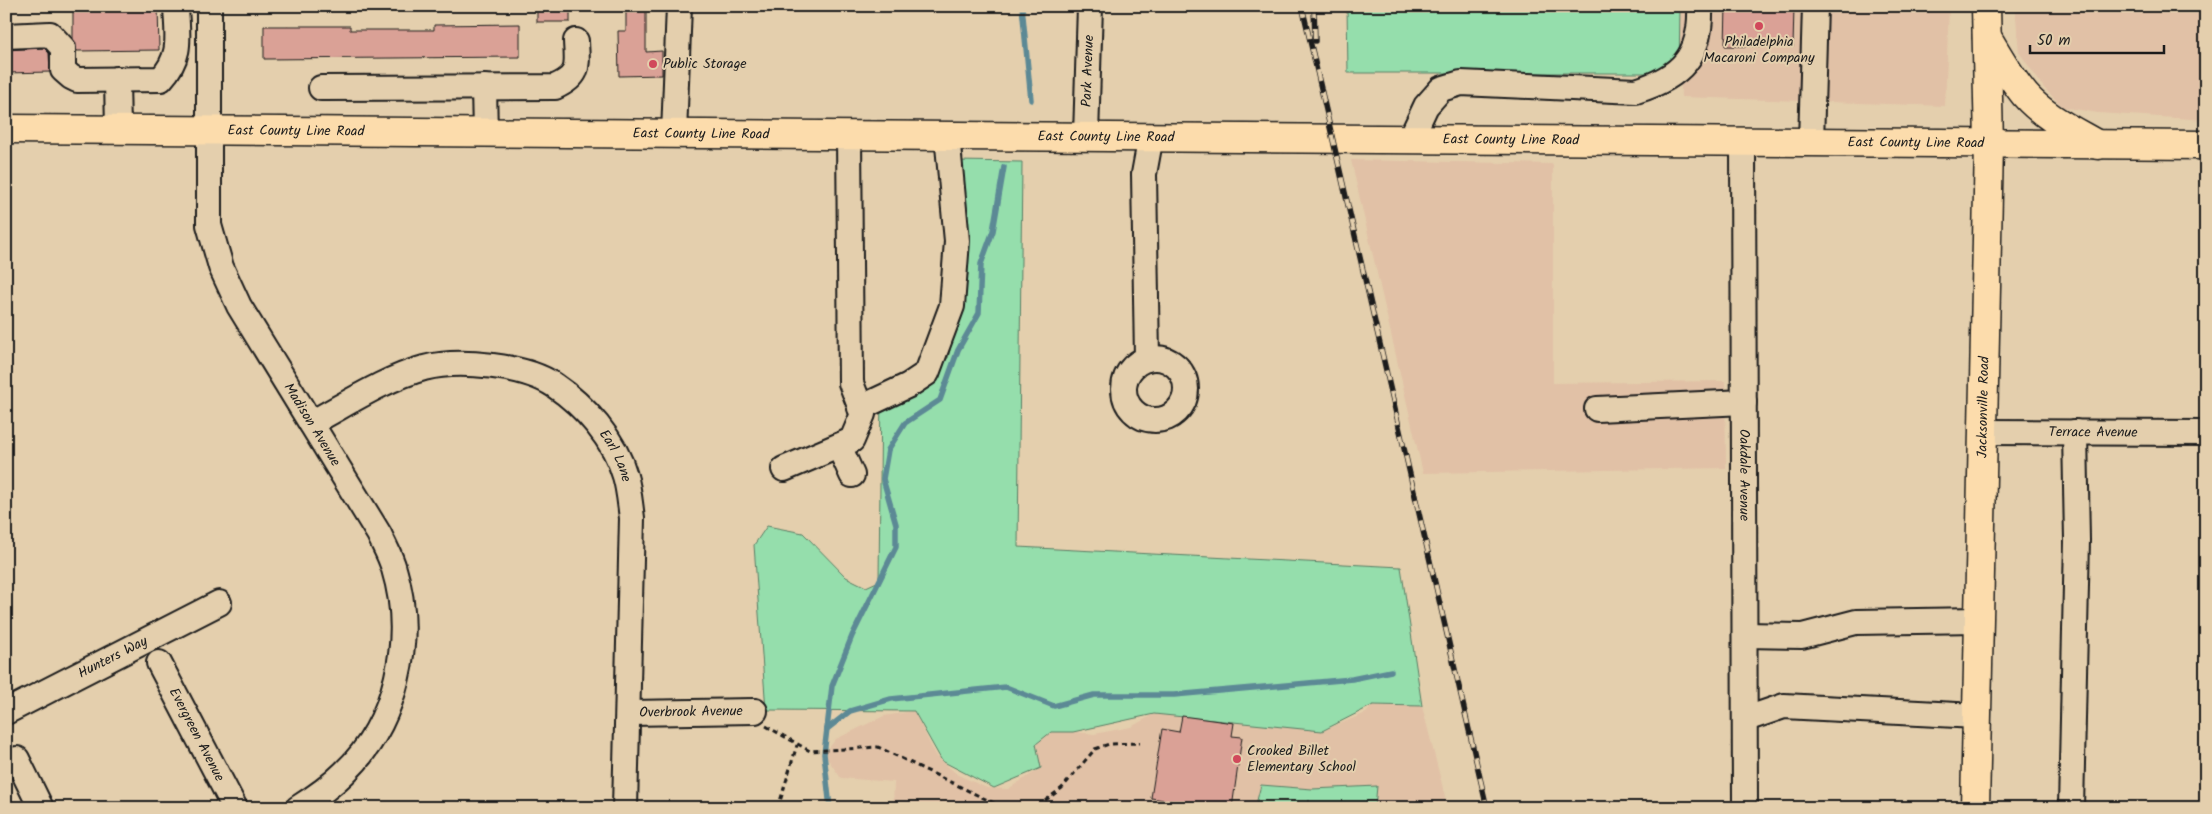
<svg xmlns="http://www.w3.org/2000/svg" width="2212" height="814" font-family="Kalam,sans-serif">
<rect width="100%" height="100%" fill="#e4cfad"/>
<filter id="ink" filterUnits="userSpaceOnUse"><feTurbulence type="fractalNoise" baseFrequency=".02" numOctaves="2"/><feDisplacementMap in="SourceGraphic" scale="10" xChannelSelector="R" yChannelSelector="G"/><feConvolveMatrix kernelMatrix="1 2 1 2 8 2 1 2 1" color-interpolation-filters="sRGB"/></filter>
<g filter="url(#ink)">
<g fill="#e1c1a6">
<path d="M1680,6H1949L1945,106L1681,97Z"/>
<path d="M2015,6H2206V120L2098,113L2063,107L2044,88L2019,52Z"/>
<path d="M1351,160L1553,164V383L1725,381L1726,468L1423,473Z"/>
<path d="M1373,705L1422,706L1448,808H893L894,782L841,778L824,754L836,739L884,716L914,711L936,756L958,775L987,788L1008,789L1041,768L1036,744L1051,732L1067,731L1094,734L1131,727L1154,714L1184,713L1322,731L1366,713Z"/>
</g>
<g fill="#95deac" stroke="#587d64">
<path d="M1347,6H1680L1679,73H1348Z"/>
<path d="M956,161L1022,162L1018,547L1401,567L1422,706L1373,705L1322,731L1154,714L1073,732H1051L1036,744L1041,768L994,788L942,761L914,711L766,710L754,545L767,526L803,533L846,577L866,587L879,581L881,386L924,371L948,358L968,274Z"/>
<path d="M1261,785L1312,789L1377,786L1375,808H1309V800L1307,808H1255Z"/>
</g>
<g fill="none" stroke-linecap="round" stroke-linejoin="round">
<g stroke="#5c8995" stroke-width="5.5">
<path d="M1022,6L1031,100"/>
<path d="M827,729L850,711L891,699L1006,687L1054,706L1094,695H1174L1352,679L1391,671"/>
<path d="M830,808L824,754L832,686L852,636L896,547V524L883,479L888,450L905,423L940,400L958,350L979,313L981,264L993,231L1004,167"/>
</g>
</g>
<g fill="#daa196" stroke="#1c1c1c">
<path d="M73,6H158L159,50L77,51L73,39Z"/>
<rect x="537" y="6" width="33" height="16"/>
<path d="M626,6H646V52L662,51V75L619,76L618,31H626Z"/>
<path d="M1726,6H1794L1793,47L1725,46Z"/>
<path d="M520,24V57L264,59V26H350V30H434V25Z"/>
<path d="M44,48L49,53L50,72L6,73V50Z"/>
<path d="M1182,716L1234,723L1232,736L1242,737L1232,808H1170L1171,801L1151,798L1162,729L1179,732Z"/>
</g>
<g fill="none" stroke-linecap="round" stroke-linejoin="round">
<defs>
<g id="minor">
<path id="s1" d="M209,6V225L221,267L239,306L379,534C384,545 391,557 394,569C415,638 397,723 344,773C331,786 314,798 298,808"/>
<path d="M6,36L50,34L63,48V70L71,77L77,80L161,79C183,55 177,36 176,6"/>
<path d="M117,79L118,130"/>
<path d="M484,87L485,133"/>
<path d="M321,88L555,87C581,75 577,66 576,41"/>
<path d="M674,134L679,6"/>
<path id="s2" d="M1086,136L1090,6"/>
<path d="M1411,138L1426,106L1441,89L1461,83L1636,91C1681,77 1702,56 1700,6"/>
<path id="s3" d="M1743,141L1745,808"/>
<path d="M1811,142L1815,6"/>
<circle cx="1155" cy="389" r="31"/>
<path d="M1147,359L1144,174L1151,136"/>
<path d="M860,408L909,385L927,373L952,306L957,241L947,135"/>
<path d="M1597,409L1744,402"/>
<path id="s4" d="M311,423C347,404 384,379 424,368C458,359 524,365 554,385C585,406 615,440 625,476C629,489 630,504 632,518L625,808"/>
<path id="s5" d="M1982,432L2206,433"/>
<path d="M839,446L852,475"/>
<path d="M784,469L852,440L863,414L851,383L849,135"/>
<path d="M1745,635L1802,636L1856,622L1978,620"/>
<path id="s6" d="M159,663L235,808"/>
<path id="s7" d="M6,712L219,603"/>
<path id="s8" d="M629,713L755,711"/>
<path d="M1746,719L1784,706L1976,716"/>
<path d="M6,764L17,759L41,808"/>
<path d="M2071,808L2077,540L2075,432"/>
</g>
<g id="major">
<path d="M1987,37C1999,57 2010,77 2025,95C2044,117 2074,131 2098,145"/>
<path id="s9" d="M6,129L2206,145"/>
<path id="s10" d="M1975,808L1989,145L1986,6"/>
</g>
</defs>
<use href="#minor" stroke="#1c1c1c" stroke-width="28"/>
<use href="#major" stroke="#1c1c1c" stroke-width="31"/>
<g stroke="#1c1c1c" stroke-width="3" stroke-dasharray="5 4" stroke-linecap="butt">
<path d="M766,726L810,751L878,747L1004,808"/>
<path d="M778,808L797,745"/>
<path d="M1011,808L1038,806L1062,788L1095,749L1109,744L1140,743"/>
</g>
<use href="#minor" stroke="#e4cfad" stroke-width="24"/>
<use href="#major" stroke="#fcdcac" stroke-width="28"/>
<defs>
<g id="rail">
<path d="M1302,6L1487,808"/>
<path d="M1314,6L1315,41"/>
</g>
</defs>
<use href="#rail" stroke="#1c1c1c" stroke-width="5.5"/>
<use href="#rail" stroke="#e4cfad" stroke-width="4" stroke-dasharray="11" stroke-linecap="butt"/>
</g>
</g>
<g fill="#d1495b" stroke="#e4cfad" stroke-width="2">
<circle cx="1759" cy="26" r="5"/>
<circle cx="653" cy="64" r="5"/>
<circle cx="1237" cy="759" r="5"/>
</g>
<g text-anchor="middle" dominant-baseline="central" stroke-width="4" stroke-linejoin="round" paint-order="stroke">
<g font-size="14" fill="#1c1c1c" stroke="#e4cfad" text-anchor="start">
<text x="1759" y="42" text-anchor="middle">Philadelphia<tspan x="1759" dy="16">Macaroni Company</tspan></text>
<text x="663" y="64">Public Storage</text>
<text x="1247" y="751">Crooked Billet<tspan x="1247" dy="16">Elementary School</tspan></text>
</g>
<g font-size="14" fill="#1c1c1c" stroke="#e4cfad">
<text stroke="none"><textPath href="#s2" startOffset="65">Park Avenue</textPath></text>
<text stroke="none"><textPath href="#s9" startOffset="290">East County Line Road</textPath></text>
<text stroke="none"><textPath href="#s9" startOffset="695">East County Line Road</textPath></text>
<text stroke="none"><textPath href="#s9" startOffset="1100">East County Line Road</textPath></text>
<text stroke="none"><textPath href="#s9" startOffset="1505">East County Line Road</textPath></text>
<text stroke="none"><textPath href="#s9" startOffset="1910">East County Line Road</textPath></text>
<text stroke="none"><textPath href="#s10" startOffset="401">Jacksonville Road</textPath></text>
<text stroke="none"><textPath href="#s1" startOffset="445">Madison Avenue</textPath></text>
<text stroke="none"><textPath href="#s5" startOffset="111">Terrace Avenue</textPath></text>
<text stroke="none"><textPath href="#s4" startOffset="355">Earl Lane</textPath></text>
<text stroke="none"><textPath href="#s3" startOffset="334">Oakdale Avenue</textPath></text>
<text stroke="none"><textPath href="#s7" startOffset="120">Hunters Way</textPath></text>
<text stroke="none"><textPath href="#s8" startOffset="62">Overbrook Avenue</textPath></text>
<text stroke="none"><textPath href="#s6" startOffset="81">Evergreen Avenue</textPath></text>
</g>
</g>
<rect width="2212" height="814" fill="none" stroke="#e4cfad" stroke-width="25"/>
<rect x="12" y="12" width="2187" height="789" fill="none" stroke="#1c1c1c" stroke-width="2" filter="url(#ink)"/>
<path d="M2030 45v8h134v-8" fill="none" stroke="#1c1c1c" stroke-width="2.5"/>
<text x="2037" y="45" font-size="15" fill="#1c1c1c" stroke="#e4cfad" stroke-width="4" paint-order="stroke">50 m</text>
</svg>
